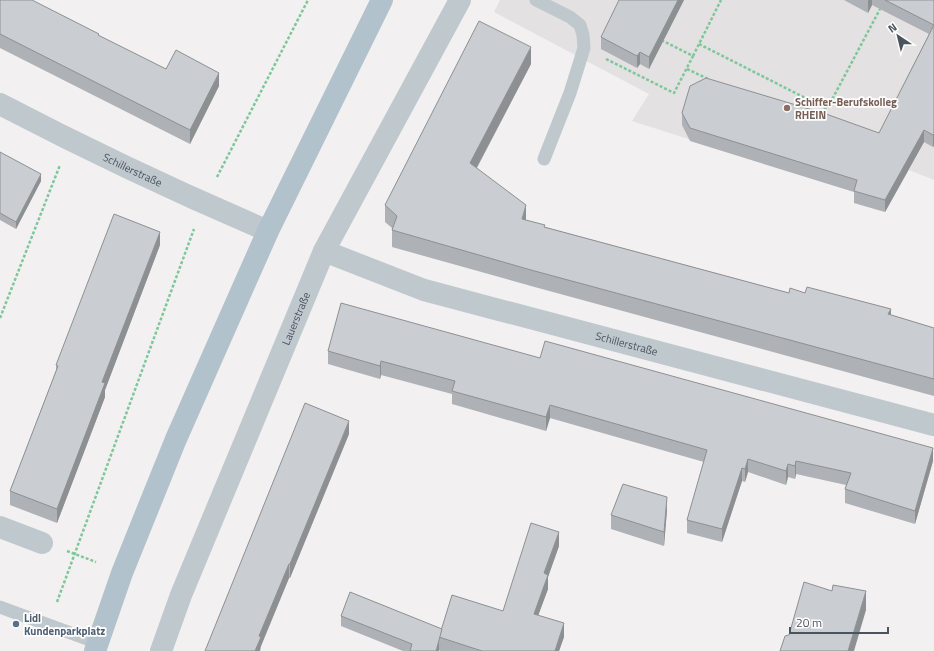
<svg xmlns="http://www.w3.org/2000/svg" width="934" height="651" font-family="'Titillium Web',sans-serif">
<rect width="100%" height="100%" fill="#f2f0f0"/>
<path fill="#e3e1e1" d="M500,0H934V180L909,170L885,212L854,203L861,181L842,188L632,121L649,94L494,12Z"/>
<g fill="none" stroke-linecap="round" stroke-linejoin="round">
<g stroke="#7dc79b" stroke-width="2.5" stroke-dasharray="3 2" stroke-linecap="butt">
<path d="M699,44L827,109L880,9"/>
<path d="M693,56L721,0"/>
<path d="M606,59L674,93L693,56L663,41"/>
<path d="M687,69L708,79"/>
<path d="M217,177L308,0"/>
<path d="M0,318L60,165"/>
<path d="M67,551L96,562"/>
<path d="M57,602L194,229"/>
</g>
<g stroke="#bfc8cd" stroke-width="13">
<path d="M536,0L570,17L580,25L583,35L584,48L570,93L544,159"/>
<path d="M0,607L98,643"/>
</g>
<g stroke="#bfc8cd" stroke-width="22">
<path id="s1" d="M0,104C88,150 177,192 268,231"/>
<path id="s2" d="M324,251L424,290L934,425"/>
<path d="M0,527L42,543"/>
<path id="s3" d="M161,651L181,595L324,251L460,0"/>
</g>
<path stroke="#b2c2cc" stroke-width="22" d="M95,651L122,573L176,439L268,231L382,0"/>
</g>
<g fill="#aeb1b5">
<path d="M0,0L99,36L166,69L219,86L190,144L0,48Z"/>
<path d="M684,0L649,69L640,64L637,68L601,49V37Z"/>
<path d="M844,0H934L933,147L924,142L885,212L854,203V192L690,141L682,125V113L879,133L929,34L872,5L868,13Z"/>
<path d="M531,64L477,168L526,220L545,227L789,293L891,315L934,328V396L531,286L392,247V228L385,222V205Z"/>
<path d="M0,152L41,181L16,229L0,220Z"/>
<path d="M160,245L105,390V397L57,523L10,505V491L56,371V365Z"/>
<path d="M328,351L540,358L933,461L915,524L845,503V489L846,485L796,474L795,479L788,477L786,485L748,472L745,482L742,481L722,542L687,533V520L704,462L550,418L546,431L452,404V394L381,375L380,379L328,364Z"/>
<path d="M349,434L290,578H289L261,646L205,651Z"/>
<path d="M667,510L664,546L611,529V515Z"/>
<path d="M559,546L548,577V589L538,615L564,637L559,651H440L439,650V651H403L341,626V616L442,629L503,611Z"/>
</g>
<g fill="#8d9093">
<path d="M678,0H684L649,69V57Z"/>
<path d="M868,0H872V5L868,13Z"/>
<path d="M531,47V64L470,180V163Z"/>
<path d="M640,52V64L637,68V56Z"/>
<path d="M219,73V86L190,144V130Z"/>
<path d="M924,130V142L885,212V200Z"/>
<path d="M934,134V146L933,147V135Z"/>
<path d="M41,174V181L16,229V222Z"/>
<path d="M526,205V222L522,219Z"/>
<path d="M160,232V245L105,390V397L57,523V509L102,382Z"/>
<path d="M891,309V326L888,314Z"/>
<path d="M381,361V375L380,379V366Z"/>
<path d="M550,405V418L546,431V417Z"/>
<path d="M349,421V434L290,578V564Z"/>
<path d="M933,448V461L915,524V511Z"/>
<path d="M748,459V472L745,482V469Z"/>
<path d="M796,461V474L795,479V466Z"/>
<path d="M788,464V477L786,485V471Z"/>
<path d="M742,468V481L722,542V529Z"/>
<path d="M667,497V510L664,546V532Z"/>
<path d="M559,532V546L548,577V589L534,627V614L544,573Z"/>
<path d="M289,564V578L261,646L260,651H255L259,636Z"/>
<path d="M866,591V610L854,651H848Z"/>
<path d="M564,623V637L559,651H555Z"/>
<path d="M439,640V651H436Z"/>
</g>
<g fill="#caced2" stroke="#8d9093">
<path d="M0,0H32L99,34L98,35L166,69L176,50L219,73L190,130L0,34Z"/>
<path d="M619,0H678L649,57L640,52L637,56L601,37Z"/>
<path d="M885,0H934V134L933,135L924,130L885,200L854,191L857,180L690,128L682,113L690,86L706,78L826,114L879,133L934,25Z"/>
<path d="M479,21L531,47L470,163L526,205L522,219L545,225L544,227L789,293L790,288L805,293L807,287L891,309L888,314L934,328V379L531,270L392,230L397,216L385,205Z"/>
<path d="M0,152L41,174L16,222L0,213Z"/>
<path d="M114,214L160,232L102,382L105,383L57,509L10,491L58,366L56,365Z"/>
<path d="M341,303L540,358L545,341L933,448L915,511L845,489L851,473L796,461L795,466L788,464L786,471L748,459L745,469L742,468L722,529L687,520L707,450L550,405L546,417L452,391L455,381L381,361L380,366L328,351Z"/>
<path d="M305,403L349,421L290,564H289L259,636L261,637L255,651H205Z"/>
<path d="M623,484L667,497L664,532L611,515Z"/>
<path d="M531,523L559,532L544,573L548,575L534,614L564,623L555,651H482L439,637L452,595L503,611Z"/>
<path d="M804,582L832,591L833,585L866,591L848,651H780L785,636L789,635Z"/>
<path d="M350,592L442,629L436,651H410L412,644L341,616Z"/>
</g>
<circle fill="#8d6e63" stroke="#fff" stroke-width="1.5" cx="787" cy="108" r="4"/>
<circle fill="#5c6f8a" stroke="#fff" stroke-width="1.5" cx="16" cy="624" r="4"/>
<g text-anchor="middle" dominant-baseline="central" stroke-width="3.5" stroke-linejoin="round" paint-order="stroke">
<g font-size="11" font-weight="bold" fill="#785e54" stroke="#fff" text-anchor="start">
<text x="795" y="102">Schiffer-Berufskolleg<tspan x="795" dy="13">RHEIN</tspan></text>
</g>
<g font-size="11" fill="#49555c" stroke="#fff">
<text stroke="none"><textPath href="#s1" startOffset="148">Schillerstraße</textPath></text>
<text stroke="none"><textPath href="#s3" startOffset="359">Lauerstraße</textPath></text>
<text stroke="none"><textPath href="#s2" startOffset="317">Schillerstraße</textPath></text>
</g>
<g font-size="11" font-weight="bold" fill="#4e5e75" stroke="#fff" text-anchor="start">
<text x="24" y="618">Lidl<tspan x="24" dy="13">Kundenparkplatz</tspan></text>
</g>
</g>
<g transform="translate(898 36) rotate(325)" stroke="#ffffff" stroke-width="3" paint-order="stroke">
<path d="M0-3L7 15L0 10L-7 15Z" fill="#49555c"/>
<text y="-6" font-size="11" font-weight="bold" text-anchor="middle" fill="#49555c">N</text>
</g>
<path d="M790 627v6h98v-6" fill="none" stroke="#49555c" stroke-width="2"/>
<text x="796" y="627" font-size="12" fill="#49555c" stroke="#ffffff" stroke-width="3" paint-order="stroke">20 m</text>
</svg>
